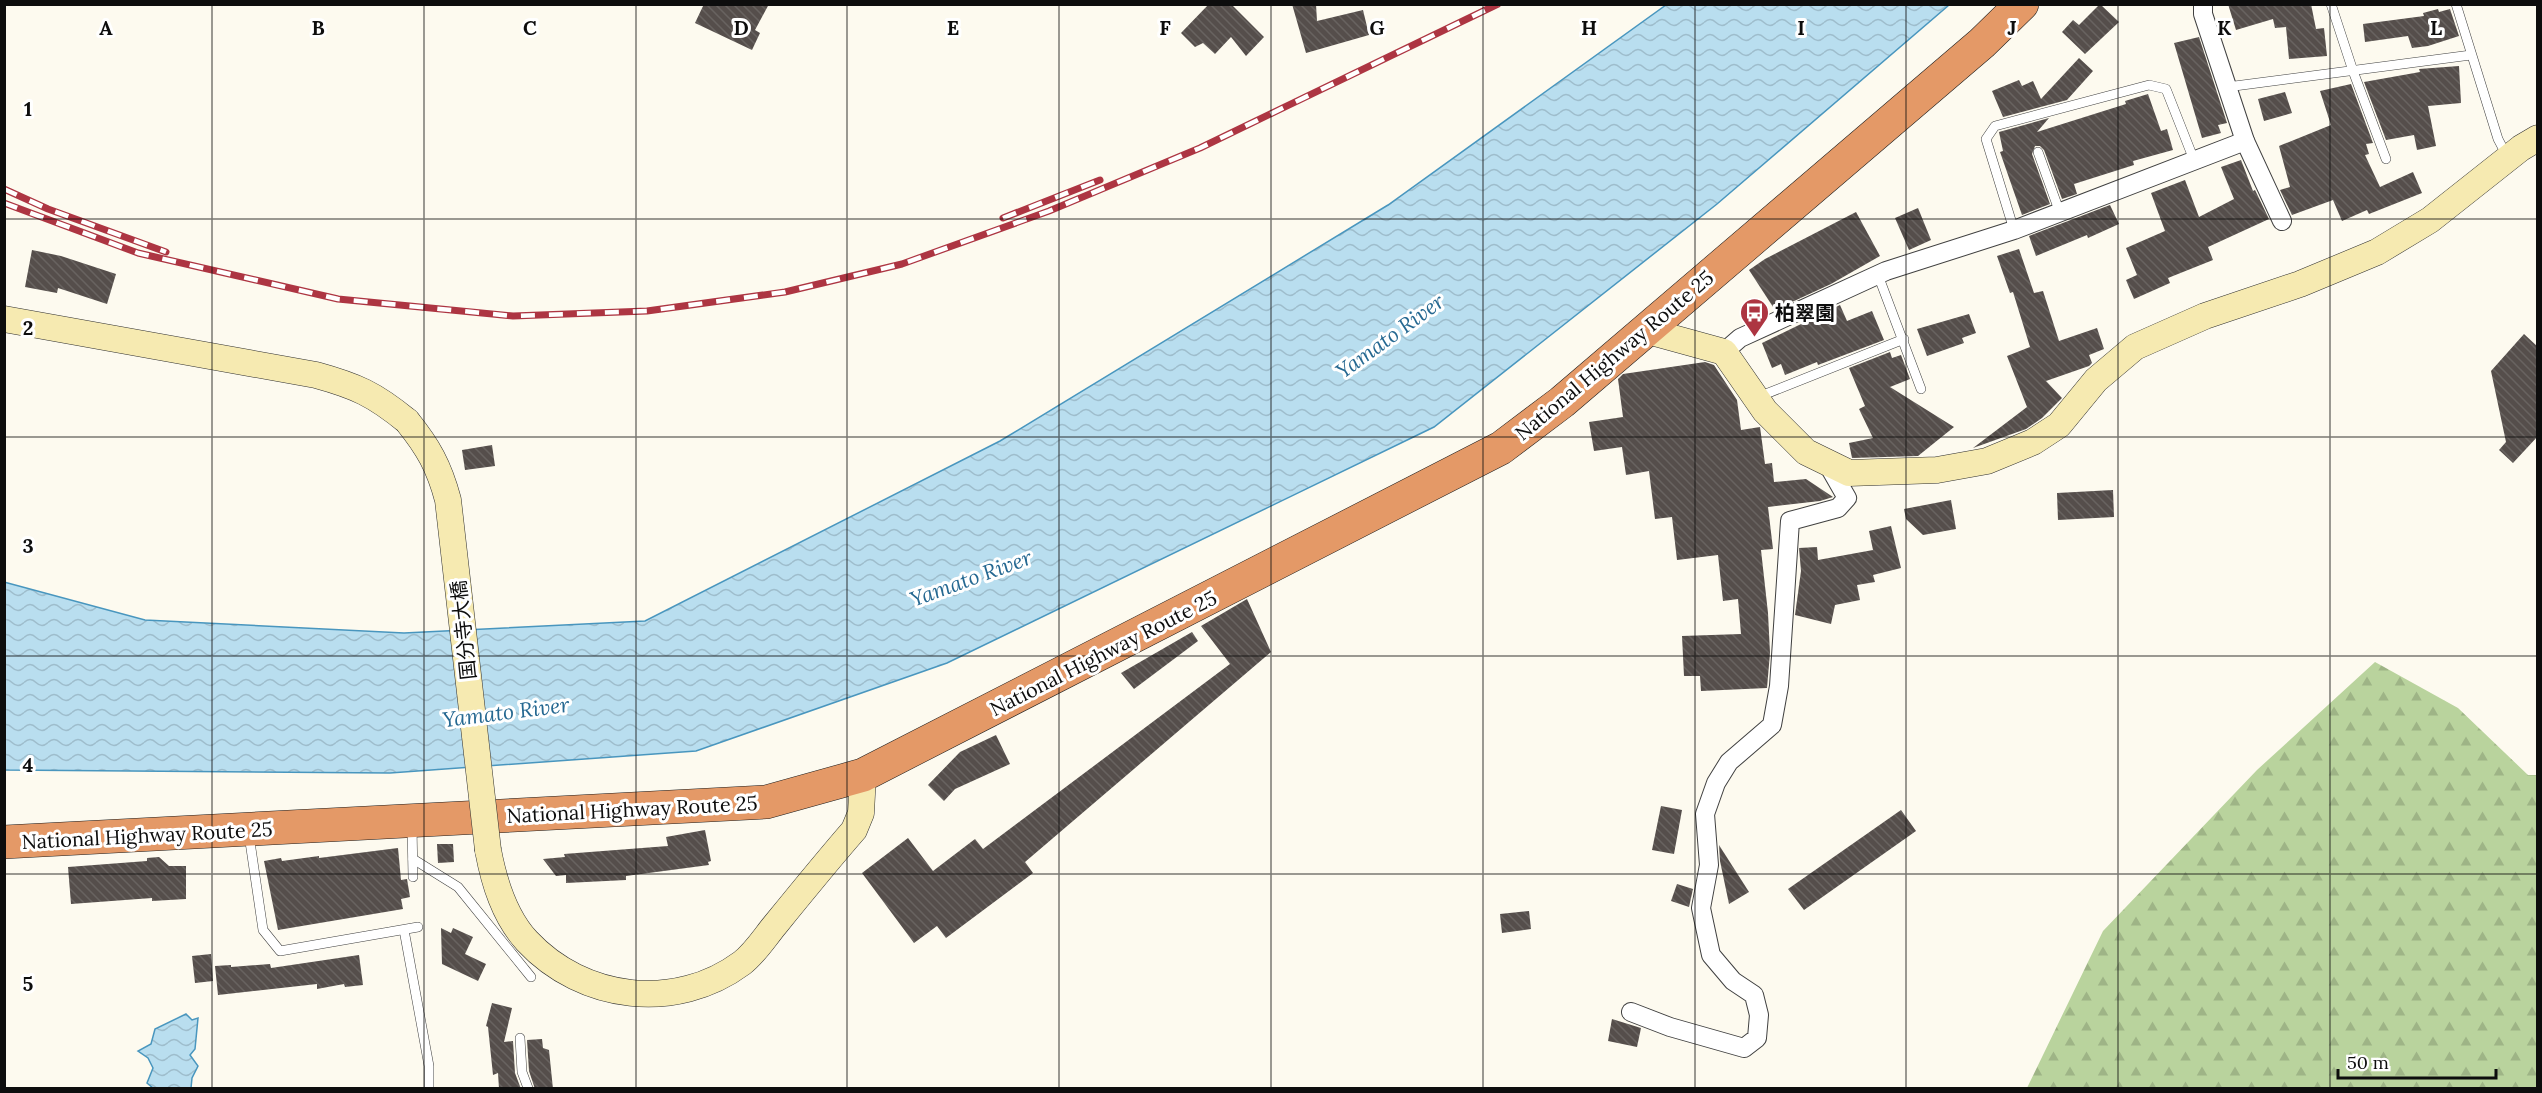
<svg xmlns="http://www.w3.org/2000/svg" width="2542" height="1093" font-family="Lora,'Noto Sans JP',serif">
<defs>
<pattern id="forest-firs" width="22" height="20" patternUnits="userSpaceOnUse" patternTransform="scale(1.5)"><rect width="22" height="20" fill="#b9d39d"/><path d="M5 1l3.5 6h-7zM16 11l3.5 6h-7z" fill="#9eb486"/></pattern>
<pattern id="water-waves" width="16" height="10" patternUnits="userSpaceOnUse" patternTransform="scale(1.5)"><rect width="16" height="10" fill="#b9deef"/><path d="M0 5q4-4 8 0t8 0" fill="none" stroke="#9ebdcc"/></pattern>
<pattern id="building-back-hatch" width="6" height="6" patternUnits="userSpaceOnUse" patternTransform="scale(1.5)"><rect width="6" height="6" fill="#554e4b"/><path d="M-1 5l2 2M0 0l6 6M5-1l2 2" fill="none" stroke="#686360"/></pattern>
</defs>
<rect width="100%" height="100%" fill="#fdfaef"/>
<path fill="url(#forest-firs)" d="M2375,662L2458,708L2528,775H2537V1088H2027L2103,931L2257,770Z"/>
<g fill="url(#water-waves)" stroke="#4996be" stroke-width="1.5">
<path d="M1666,5H1949L1717,204L1434,427L947,663L696,751L390,773L5,770L4,582L145,620L404,633L645,621L1000,441L1388,205Z"/>
<path d="M186,1014L192,1020L198,1018L195,1049L190,1055L198,1066L192,1078L191,1088H153L147,1083L153,1068L148,1058L138,1051L151,1044L155,1029Z"/>
</g>
<g fill="url(#building-back-hatch)">
<path d="M704,4H769L755,30L760,33L752,50L695,23Z"/>
<path d="M1209,4H1231L1264,37L1246,56L1231,37L1215,54L1203,43L1195,47L1181,33Z"/>
<path d="M1292,4H1316L1317,21L1363,10L1369,35L1306,53Z"/>
<path d="M2100,4L2119,22L2085,54L2062,32L2073,20L2079,25Z"/>
<path d="M2228,4H2311L2316,29L2324,28L2327,56L2289,59L2286,27L2275,28L2273,19L2236,30Z"/>
<path d="M2438,9L2439,12L2450,9L2459,36L2428,46L2412,48L2408,36L2365,42L2363,24L2424,16L2423,13Z"/>
<path d="M2199,37L2227,123L2218,125L2221,133L2202,138L2174,43Z"/>
<path d="M2079,58L2093,71L2067,100L2003,117L1992,91L2019,80L2022,86L2033,81L2041,99Z"/>
<path d="M2459,66L2461,103L2428,106L2436,146L2417,150L2414,135L2386,140L2364,82L2420,72L2419,69Z"/>
<path d="M2351,84L2373,143L2366,144L2369,154L2365,155L2380,187L2413,172L2422,193L2369,214L2367,210L2342,221L2333,200L2292,215L2280,190L2290,187L2279,146L2331,125L2320,91Z"/>
<path d="M2285,92L2292,113L2264,121L2258,99Z"/>
<path d="M2148,94L2161,131L2167,129L2173,150L2133,161L2134,165L2074,184L2077,194L2062,199L2044,150L2040,146H2035L2032,154L2050,204L2022,215L2000,152L2003,151L1999,132L2049,118L2037,132L2126,104L2125,101Z"/>
<path d="M2241,160L2253,191L2255,190L2269,219L2208,247L2213,260L2168,278L2170,283L2134,299L2126,280L2137,275L2126,248L2165,231L2151,193L2185,180L2199,217L2234,199L2221,167Z"/>
<path d="M2110,205L2119,224L2088,238L2087,235L2036,256L2029,236Z"/>
<path d="M1918,208L1931,240L1909,250L1895,218Z"/>
<path d="M1856,212L1880,256L1831,284L1775,310L1749,270L1765,259Z"/>
<path d="M2019,249L2034,293L2043,291L2059,341L2097,328L2104,349L2089,355L2092,363L2089,366L2046,381L2062,398L2042,418L2026,429L1973,448L2027,407L2007,356L2030,347L2013,292L2010,293L1997,256Z"/>
<path d="M32,250L61,256L116,274L107,304L58,288L57,293L25,287Z"/>
<path d="M1840,305L1847,321L1872,311L1884,340L1818,365L1817,362L1785,375L1781,364L1772,368L1762,343Z"/>
<path d="M1969,314L1976,333L1962,338L1964,343L1927,356L1917,329Z"/>
<path d="M2524,334L2538,347V436L2513,463L2499,450L2506,442L2491,371Z"/>
<path d="M1890,352L1892,358L1901,355L1910,379L1890,387L1954,427L1918,456L1852,458L1849,443L1873,438L1859,409L1865,406L1849,368Z"/>
<path d="M1705,362L1714,365L1737,400L1741,430L1760,427L1765,464L1772,463L1774,482L1806,479L1833,497L1820,501L1768,507L1773,549L1761,550L1768,613L1770,653L1767,688L1701,691L1700,676H1684L1682,636L1741,634L1738,599L1723,601L1718,555L1677,560L1672,517L1655,519L1649,471L1626,475L1622,447L1594,451L1589,422L1623,417L1618,379L1623,374Z"/>
<path d="M492,445L495,466L465,470L462,450Z"/>
<path d="M2113,490L2114,517L2058,520L2057,493Z"/>
<path d="M1951,500L1956,529L1923,535L1906,519L1904,509Z"/>
<path d="M1891,526L1901,568L1873,575L1875,582L1857,585L1860,600L1835,605L1831,624L1795,615L1801,571L1799,548L1817,547L1818,560L1873,550L1869,531Z"/>
<path d="M1247,599L1271,652L1025,862L1033,873L946,938L937,926L914,943L862,873L908,838L933,871L975,839L983,849L1230,664L1201,626Z"/>
<path d="M1192,632L1198,641L1134,689L1121,673Z"/>
<path d="M996,735L1010,764L955,789L944,801L928,785L960,752Z"/>
<path d="M1661,806L1682,810L1674,854L1652,850Z"/>
<path d="M1901,810L1916,831L1804,910L1788,889Z"/>
<path d="M705,830L711,861L708,862L709,865L626,876V880L566,883V875L556,876L543,859L565,857L564,854L668,846L666,837Z"/>
<path d="M437,844H453L454,862L438,863Z"/>
<path d="M1719,845L1749,892L1729,904L1720,861Z"/>
<path d="M398,848L401,880L407,879L410,897L401,899L403,909L278,930L264,861L281,858L282,861L319,856V858Z"/>
<path d="M159,857L169,866H186V899L152,901V898L71,904L68,867L147,861V858Z"/>
<path d="M1677,884L1693,889L1689,907L1671,901Z"/>
<path d="M1529,911L1531,929L1502,933L1500,914Z"/>
<path d="M441,928L451,933L453,928L473,937L465,954L486,964L478,981L442,964Z"/>
<path d="M211,954L213,981L195,983L192,956Z"/>
<path d="M359,955L363,985L345,987L344,984L317,989V984L218,995L215,966L231,965V967L270,964L271,968Z"/>
<path d="M492,1003L512,1008L504,1042L513,1041L515,1073L521,1089H499L498,1073L493,1075L488,1027L486,1026Z"/>
<path d="M1612,1019L1641,1028L1637,1047L1608,1041Z"/>
<path d="M542,1039L543,1048L549,1050L553,1089H535L529,1071L527,1040Z"/>
</g>
<g fill="none" stroke-linecap="round" stroke-linejoin="round">
<defs>
<g id="lane">
<path d="M2331,4L2353,71L2386,159"/>
<path d="M2456,4L2498,139L2507,156"/>
<path d="M2227,87L2471,55"/>
<path d="M2038,152L2060,213"/>
<path d="M2014,230L1986,139L1995,126L2149,85L2166,89L2194,160"/>
<path d="M1878,275L1921,389"/>
<path d="M1758,397L1904,339"/>
<path d="M412,826L413,877"/>
<path d="M249,835L263,930L280,951L418,927"/>
<path d="M413,859L458,887L531,977"/>
<path d="M404,930L429,1066V1088"/>
<path d="M520,1038L522,1072L528,1088"/>
</g>
<g id="street">
<path d="M2203,4V14L2245,141L2282,221"/>
<path d="M1724,352L1740,338L1886,271L2014,230L2245,141"/>
<path d="M1631,1012L1670,1027L1744,1048L1757,1038L1759,1015L1754,995L1733,981L1711,955L1701,908L1709,865L1705,814L1716,783L1729,762L1772,725L1779,686L1790,521L1838,508L1847,498L1827,463"/>
</g>
<g id="secondary">
<path d="M4,319L316,375C356,386 374,394 407,421"/>
<path d="M1644,330L1724,352L1765,411L1806,452L1849,473L1937,470L1987,461L2033,442L2059,425L2096,380L2135,347L2205,316L2300,284L2377,252L2430,220L2521,148L2538,138"/>
<path d="M488,850C494,882 504,916 527,941C583,1001 676,1012 742,963C755,953 765,937 775,925C801,893 827,861 854,830L861,813L863,775"/>
</g>
<path id="highway" d="M4,842L766,802L863,775L1501,448L1562,402L1982,43L2022,4"/>
</defs>
<use href="#lane" stroke="#404040" stroke-width="10"/>
<use href="#street" stroke="#404040" stroke-width="20"/>
<use href="#secondary" stroke="#2f2f2f" stroke-width="27"/>
<use href="#highway" stroke="#1e1e1e" stroke-width="34"/>
<use href="#lane" stroke="#fff" stroke-width="9"/>
<use href="#street" stroke="#fff" stroke-width="18"/>
<use href="#secondary" stroke="#f6eab1" stroke-width="26"/>
<use href="#highway" stroke="#e49967" stroke-width="33"/>
<defs>
<g id="rail">
<path d="M4,189L48,209L166,252"/>
<path d="M4,203L138,253L338,299L513,316L647,311L785,292L902,264L1049,211L1200,148L1498,4"/>
<path d="M1003,218L1100,180"/>
</g>
</defs>
<use href="#rail" stroke="#ad3542" stroke-width="7"/>
<use href="#rail" stroke="#fff" stroke-width="4.5" stroke-dasharray="14" stroke-linecap="butt"/>
<defs>
<path id="secondary-bridge" d="M407,421C428,447 439,466 448,500L488,850"/>
</defs>
<use href="#secondary-bridge" stroke="#2f2f2f" stroke-width="27" stroke-linecap="butt"/>
<use href="#secondary-bridge" stroke="#f6eab1" stroke-width="26"/>
</g>
<path fill="none" stroke="#0d0d0d" stroke-width="1.5" stroke-opacity="0.55" d="M212,4V1088M424,4V1088M636,4V1088M847,4V1088M1059,4V1088M1271,4V1088M1483,4V1088M1695,4V1088M1906,4V1088M2118,4V1088M2330,4V1088M4,219H2538M4,437H2538M4,656H2538M4,874H2538"/>
<defs>
<symbol id="bus-pin" viewBox="-11 -11 22 30"><path d="M0 17L-7.5 6A9.5 9.5 0 1 1 7.5 6Z" fill="#ad3542" stroke="#fff"/><path d="M-5-6H5V4H4V6H2V4H-2V6H-4V4H-5ZM-3.5-4V0h7V-4ZM-3.5 1.2v1.5H-2V1.2ZM2 1.2v1.5H3.5V1.2Z" fill="#fff"/></symbol>
</defs>
<g fill-rule="evenodd">
<use href="#bus-pin" x="1738" y="296" width="33" height="45"/>
</g>
<g text-anchor="middle" dominant-baseline="central" stroke-width="6" stroke-linejoin="round" paint-order="stroke">
<g font-size="20" font-weight="bold" fill="#0d0d0d" stroke="#fff" text-anchor="start">
<text x="1775" y="312">柏翠園</text>
</g>
<g font-size="20" fill="#0d0d0d" stroke="#fff">
<text transform="translate(1614 355) rotate(-40)">National Highway Route 25</text>
<text transform="translate(463 630) rotate(-96)">国分寺大橋</text>
<text transform="translate(1103 653) rotate(-27)">National Highway Route 25</text>
<text transform="translate(632 809) rotate(-3)">National Highway Route 25</text>
<text transform="translate(147 835) rotate(-3)">National Highway Route 25</text>
</g>
<g font-size="21" font-style="italic" fill="#256891" stroke="#fff">
<text transform="translate(1390 336) rotate(-36)">Yamato River</text>
<text transform="translate(971 578) rotate(-20)">Yamato River</text>
<text transform="translate(506 712) rotate(-7)">Yamato River</text>
</g>
</g>
<g font-size="20" text-anchor="middle" font-weight="bold" fill="#0d0d0d" stroke="#fff" stroke-width="6" stroke-linejoin="round" paint-order="stroke">
<text x="106" y="35">A</text>
<text x="318" y="35">B</text>
<text x="530" y="35">C</text>
<text x="741" y="35">D</text>
<text x="953" y="35">E</text>
<text x="1165" y="35">F</text>
<text x="1377" y="35">G</text>
<text x="1589" y="35">H</text>
<text x="1801" y="35">I</text>
<text x="2012" y="35">J</text>
<text x="2224" y="35">K</text>
<text x="2436" y="35">L</text>
<text x="28" y="116">1</text>
<text x="28" y="335">2</text>
<text x="28" y="553">3</text>
<text x="28" y="772">4</text>
<text x="28" y="991">5</text>
</g>
<rect width="2542" height="1093" fill="none" stroke="#0d0d0d" stroke-width="12"/>
<path d="M2338 1069v9h158v-9" fill="none" stroke="#0d0d0d" stroke-width="3"/>
<text x="2347" y="1069" font-size="18" fill="#0d0d0d" stroke="#ffffff" stroke-width="4.5" paint-order="stroke">50 m</text>
</svg>
